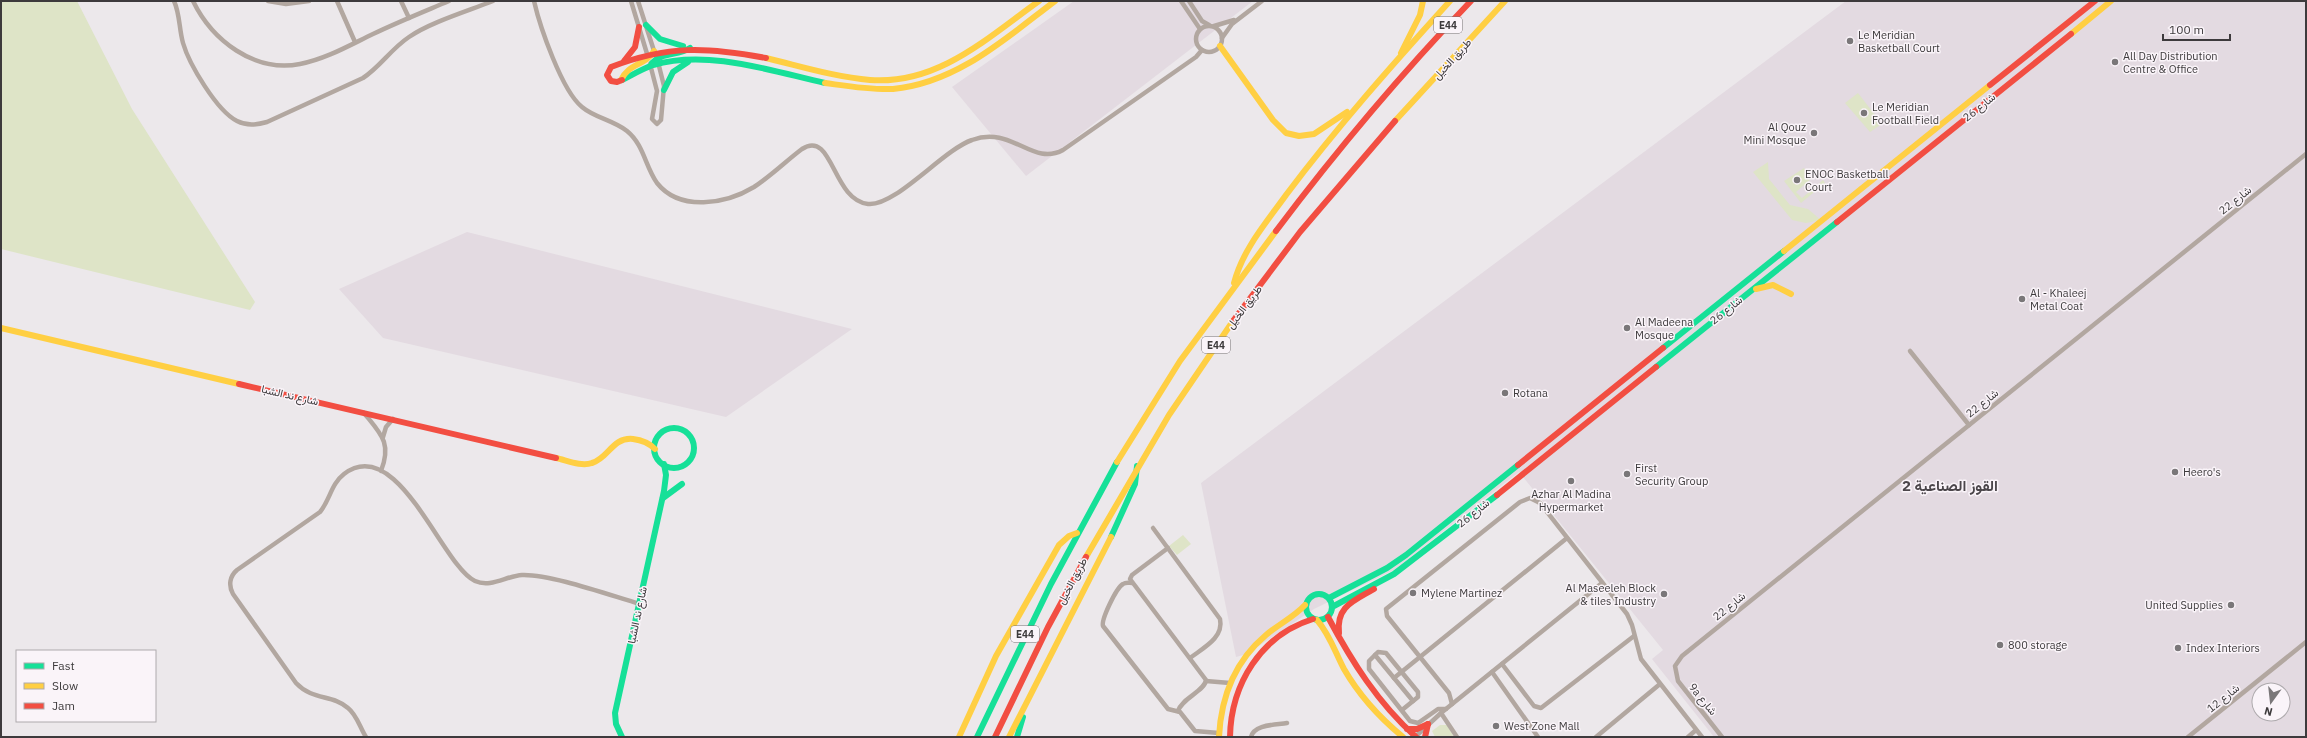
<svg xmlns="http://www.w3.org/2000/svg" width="2307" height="738" font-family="'IBM Plex Sans',Vazirmatn,sans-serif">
<rect width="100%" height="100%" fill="#ece8eb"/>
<g fill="#e3dae1" fill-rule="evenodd">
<path d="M1074,1H1253L1026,176L952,87Z"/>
<path d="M1846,1H2306V737H1714L1652,659L1663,650L1519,472L1394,570L1314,609L1247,654L1236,657L1201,483ZM2259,690H2283V714H2259Z"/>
<path d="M467,232L852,329L726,417L383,338L339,289Z"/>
</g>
<g fill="#dee4c7">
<path d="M1,1H77L132,109L255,302L250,310L1,249Z"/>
<path d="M1858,93L1882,124L1870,132L1845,103Z"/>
<path d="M1768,162L1769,179L1790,205L1808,209L1821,220L1806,223L1792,220L1753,172Z"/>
<path d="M1804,168L1811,179L1796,192L1802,198L1823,180L1825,183L1801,203L1784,181Z"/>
<path d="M1183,535L1191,544L1177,555L1169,546Z"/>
<path d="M1440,725H1447L1454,737H1435L1432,731Z"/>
</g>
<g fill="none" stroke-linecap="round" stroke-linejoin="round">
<g stroke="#b2a7a0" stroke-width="4.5">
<path d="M174,1C180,14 179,29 183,43C189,64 217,111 237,121C247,126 256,125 267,122L363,78C380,67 391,49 409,37C431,22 468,11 493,1"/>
<path d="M193,1C212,40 254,73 300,64C326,59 350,45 373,34C398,22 423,12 449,1"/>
<path d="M268,1L286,4L309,1"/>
<path d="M337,1L355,42"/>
<path d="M401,1L409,18"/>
<path d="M534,1C540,27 562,91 582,107C595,118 613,120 627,131C644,145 645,166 657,183C680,212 726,204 754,187C771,176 786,161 802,149C833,129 832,200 868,204C895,207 943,150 972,140C1012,125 1032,167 1063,150L1196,57L1202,50"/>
<path d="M631,1L648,57"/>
<path d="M638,1L655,54"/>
<path d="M1181,1L1200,29"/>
<path d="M1189,1L1202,21L1209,25"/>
<circle cx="1209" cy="39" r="13"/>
<path d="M1214,26L1234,20"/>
<path d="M1222,38L1232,24L1262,1"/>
<path d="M650,64L657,91L652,119L657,124L661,120L664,86L658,62"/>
<path d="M1910,351L1969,425"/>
<path d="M364,413C381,434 392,443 381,471"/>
<path d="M383,437L386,427L393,419"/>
<path d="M1153,528L1220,619C1224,638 1203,648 1190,658"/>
<path d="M1168,548L1132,575L1130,579L1206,680C1205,691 1182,698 1178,711"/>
<path d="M1132,583C1129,583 1126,582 1123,584C1116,588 1101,620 1103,626L1168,709L1180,712L1195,731L1219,733"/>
<path d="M1375,655L1413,701"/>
<path d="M1502,664L1534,706L1541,708L1634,636"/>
<path d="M1492,672L1538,737"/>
<path d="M1394,678L1567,538"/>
<path d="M1206,681L1230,683"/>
<path d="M1452,704L1449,693L1387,616L1386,609L1520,502L1530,498L1540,503L1627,614L1632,625L1641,659L1702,737"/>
<path d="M1402,710L1418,697V692L1386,653L1378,652L1369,661V669L1410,721L1418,723L1438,709H1446"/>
<path d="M1441,713L1457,737"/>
<path d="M1416,736L1441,713L1602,583"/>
<path d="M366,737C360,728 357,715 348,708C332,694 313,701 296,683L233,594C228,585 230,576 237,570L320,512C330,500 331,484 344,474C398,433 442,566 475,581C491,588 506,576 522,575C551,574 609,595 640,604"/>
<path d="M1251,737C1254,724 1276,725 1287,723"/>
<path d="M1596,737L1660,684"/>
<path d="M1688,737L1696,730"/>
<path d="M1722,737L1678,681L1675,666L1682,656L2306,154"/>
<path d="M2188,737L2306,642"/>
</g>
<g stroke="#16e098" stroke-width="6">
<path d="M646,25L660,39L683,46"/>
<path d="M652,63C662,52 678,56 690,48"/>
<path d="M622,80C632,75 642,69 653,65C708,49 771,71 825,83"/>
<path d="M664,90L673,72L688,62"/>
<path d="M1663,348L1784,251"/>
<path d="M1656,367L1837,222"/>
<circle cx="674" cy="448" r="20"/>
<path d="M663,498L682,484"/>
<path d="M1111,537L1135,484L1137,466"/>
<circle cx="1319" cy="607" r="13"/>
<path d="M1329,598L1387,568L1406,555L1518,465"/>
<path d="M1332,607L1394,574L1497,495"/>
<path d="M622,737L616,724L615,713L664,491L666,475L664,464"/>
<path d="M977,737L1051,584L1117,462"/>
<path d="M1017,737L1023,717"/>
</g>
<g stroke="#ffcf43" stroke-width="6">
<path d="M2071,34L2111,1"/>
<path d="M1220,46L1273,120L1286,133L1299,136L1314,134L1347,112"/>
<path d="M1401,53L1420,15L1423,1"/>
<path d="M766,58C800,66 835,77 870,80C938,85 987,38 1039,1"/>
<path d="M621,80C629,63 645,66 654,51"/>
<path d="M825,83C847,86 870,90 893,89C957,83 1006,38 1055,1"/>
<path d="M1395,121L1505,1"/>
<path d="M1784,251L1990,85"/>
<path d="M1234,283C1243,249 1266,223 1286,195C1337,127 1393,64 1450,1"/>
<path d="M1756,289L1773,285L1791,294"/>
<path d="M1,328L239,384"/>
<path d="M556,458C566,460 581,467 592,463C609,458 612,437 633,439C641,440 649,443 655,449"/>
<path d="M1117,462L1180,361L1276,231"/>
<path d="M1086,557L1169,415L1233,321"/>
<path d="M1317,620C1330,635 1335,652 1344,669C1359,695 1380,718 1403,737"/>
<path d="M959,737L996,656L1059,545L1069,536L1077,533"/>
<path d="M1009,737L1111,537"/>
<path d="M1219,737C1221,697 1235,661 1266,635C1279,624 1294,617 1305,605"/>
</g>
<g stroke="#f24e42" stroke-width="6">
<path d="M624,61L635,47L639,27"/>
<path d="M622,80L617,82L611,81L607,75L611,67C668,45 707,47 766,58"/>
<path d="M1990,85L2095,1"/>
<path d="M1837,222L2071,34"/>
<path d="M1276,231C1337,150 1401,74 1471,1"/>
<path d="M1233,321L1300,232L1395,121"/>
<path d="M239,384L556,458"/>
<path d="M1518,465L1663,348"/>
<path d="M1497,495L1656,367"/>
<path d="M1328,617C1352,662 1378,703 1416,737"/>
<path d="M1339,633C1336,606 1354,601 1374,589"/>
<path d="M1407,729H1417L1428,724"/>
<path d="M995,737L1048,627L1086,557"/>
<path d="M1230,737C1231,684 1261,635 1313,619"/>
<path d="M1425,737L1428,724"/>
</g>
</g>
<g fill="#7a7779" stroke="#faf4f9" stroke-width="1.5">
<circle cx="1850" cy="41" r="4"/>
<circle cx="2115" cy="62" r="4"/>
<circle cx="1864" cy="113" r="4"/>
<circle cx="1814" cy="133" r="4"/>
<circle cx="1797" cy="180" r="4"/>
<circle cx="2022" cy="299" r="4"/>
<circle cx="1627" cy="328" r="4"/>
<circle cx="1505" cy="393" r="4"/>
<circle cx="2175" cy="472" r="4"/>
<circle cx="1627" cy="474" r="4"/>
<circle cx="1571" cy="481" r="4"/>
<circle cx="1413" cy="593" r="4"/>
<circle cx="1664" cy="594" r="4"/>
<circle cx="2231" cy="605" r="4"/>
<circle cx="2000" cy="645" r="4"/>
<circle cx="2178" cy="648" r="4"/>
<circle cx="1496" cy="726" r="4"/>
</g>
<g text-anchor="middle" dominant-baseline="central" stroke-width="3" stroke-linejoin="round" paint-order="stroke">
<g fill="#faf4f9" stroke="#767275" stroke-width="1">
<rect x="1434" y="17" width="28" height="16" rx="3"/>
<rect x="1202" y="337" width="28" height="16" rx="3"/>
<rect x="1011" y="626" width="28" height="16" rx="3"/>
</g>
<g font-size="10" font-weight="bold" fill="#3d3a3c">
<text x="1448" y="25">E44</text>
<text x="1216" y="345">E44</text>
<text x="1025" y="634">E44</text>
</g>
<g font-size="11" fill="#3d3a3c" stroke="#faf4f9" text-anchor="start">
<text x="1858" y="35">Le Meridian<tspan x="1858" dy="13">Basketball Court</tspan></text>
<text x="2123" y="56">All Day Distribution<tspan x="2123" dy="13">Centre &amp; Office</tspan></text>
<text x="1872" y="107">Le Meridian<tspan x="1872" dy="13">Football Field</tspan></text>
<text x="1806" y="127" text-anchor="end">Al Qouz<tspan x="1806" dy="13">Mini Mosque</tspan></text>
<text x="1805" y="174">ENOC Basketball<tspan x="1805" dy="13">Court</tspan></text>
<text x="2030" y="293">Al - Khaleej<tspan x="2030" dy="13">Metal Coat</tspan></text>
<text x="1635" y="322">Al Madeena<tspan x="1635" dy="13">Mosque</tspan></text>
<text x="1513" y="393">Rotana</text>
<text x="1635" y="468">First<tspan x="1635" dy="13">Security Group</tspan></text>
<text x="2183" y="472">Heero's</text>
<text x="1571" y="494" text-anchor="middle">Azhar Al Madina<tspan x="1571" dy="13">Hypermarket</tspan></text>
<text x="1656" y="588" text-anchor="end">Al Maseeleh Block<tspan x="1656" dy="13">&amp; tiles Industry</tspan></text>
<text x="1421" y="593">Mylene Martinez</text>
<text x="2223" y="605" text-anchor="end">United Supplies</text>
<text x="2008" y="645">800 storage</text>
<text x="2186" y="648">Index Interiors</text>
<text x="1504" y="726">West Zone Mall</text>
</g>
<g font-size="11" fill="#3d3a3c" stroke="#faf4f9">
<text transform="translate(1452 59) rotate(-48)">طريق الخيل</text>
<text transform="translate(1979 107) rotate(-39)">شارع 26</text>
<text transform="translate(2235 200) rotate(-39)">شارع 22</text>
<text transform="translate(1244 307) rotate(-53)">طريق الخيل</text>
<text transform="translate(1726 310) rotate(-39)">شارع 26</text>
<text transform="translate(290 395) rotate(13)">شارع ند الشبا</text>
<text transform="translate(1982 403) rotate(-39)">شارع 22</text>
<text transform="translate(1473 513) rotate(-39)">شارع 26</text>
<text transform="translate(1072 581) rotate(-62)">طريق الخيل</text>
<text transform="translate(1729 606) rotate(-39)">شارع 22</text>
<text transform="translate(637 615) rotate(-78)">شارع ند الشبا</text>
<text transform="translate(2223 698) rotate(-39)">شارع 12</text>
<text transform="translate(1703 699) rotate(51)">9a شارع</text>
</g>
<g font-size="15" font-weight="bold" fill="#4b464a" stroke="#faf4f9">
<text x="1950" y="485">القوز الصناعية 2</text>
</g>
</g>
<rect width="2307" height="738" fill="none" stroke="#3d3a3c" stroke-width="4"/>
<rect x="16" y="650" width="140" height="72" fill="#faf4f9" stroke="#aeaaad"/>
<rect x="24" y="663" width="20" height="6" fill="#16e098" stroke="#aeaaad"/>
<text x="52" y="670" font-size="12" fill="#3d3a3c">Fast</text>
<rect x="24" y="683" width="20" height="6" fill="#ffcf43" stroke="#aeaaad"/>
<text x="52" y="690" font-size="12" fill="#3d3a3c">Slow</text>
<rect x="24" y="703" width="20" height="6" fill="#f24e42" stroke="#aeaaad"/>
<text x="52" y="710" font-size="12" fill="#3d3a3c">Jam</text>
<g transform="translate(2271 702) rotate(195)"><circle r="19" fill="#faf4f9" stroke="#aeaaad"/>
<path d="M0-3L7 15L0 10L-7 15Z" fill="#7a7779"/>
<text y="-6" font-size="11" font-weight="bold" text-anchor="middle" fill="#3d3a3c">N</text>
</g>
<path d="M2163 34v6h67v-6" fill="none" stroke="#3d3a3c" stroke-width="2"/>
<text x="2169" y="34" font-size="12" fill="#3d3a3c" stroke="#faf4f9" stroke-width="3" paint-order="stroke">100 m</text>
</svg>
